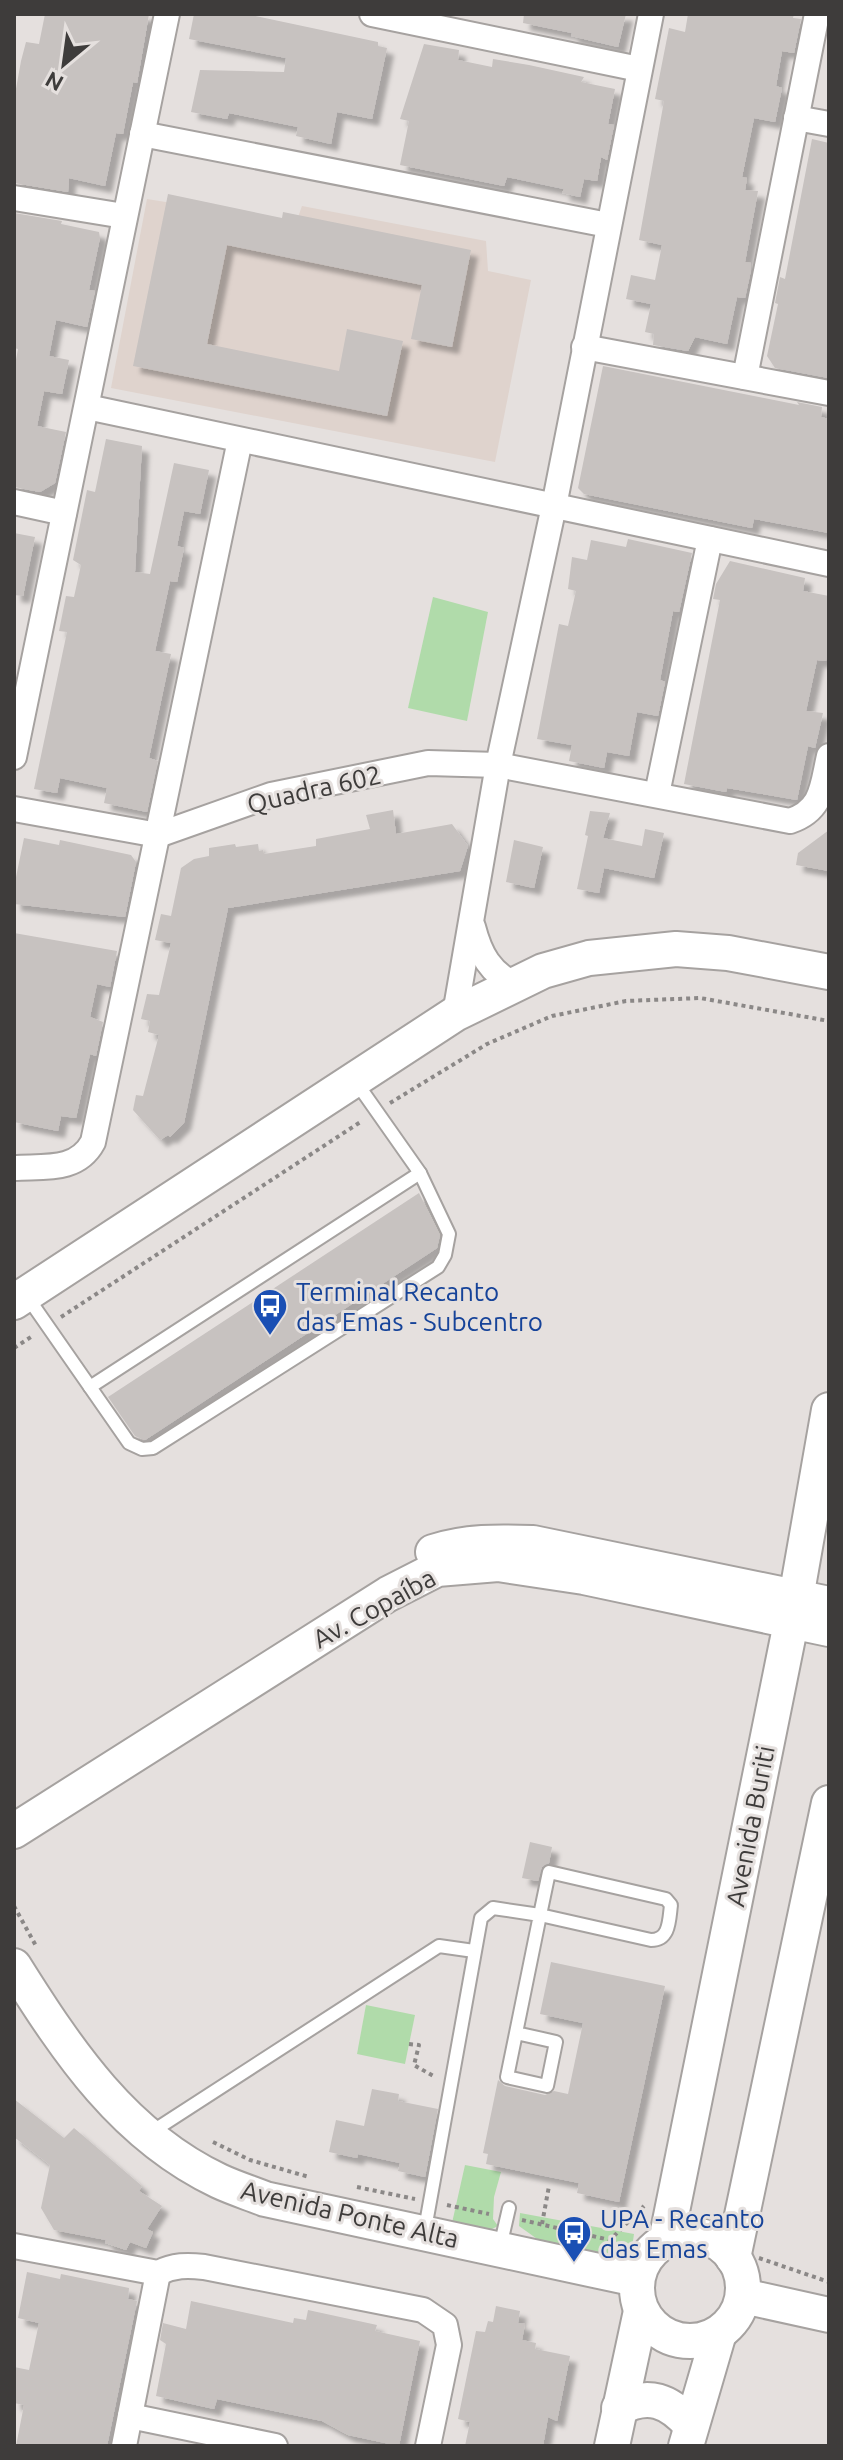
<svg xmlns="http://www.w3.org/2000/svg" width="843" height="2460" font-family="Ubuntu,sans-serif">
<defs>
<filter id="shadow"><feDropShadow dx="7" dy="7" stdDeviation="2" flood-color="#0004"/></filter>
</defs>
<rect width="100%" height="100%" fill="#e5e0de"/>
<path fill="#dfd3cd" d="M147,199L296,223L302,206L486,241L488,271L531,280L495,462L111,388Z"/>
<g fill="#b0dbaa">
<path d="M433,597L488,612L467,721L408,708Z"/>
<path d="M366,2005L415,2015L405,2064L357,2054Z"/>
<path d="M465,2165L501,2172L494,2197L493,2219L498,2226L488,2231L452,2223Z"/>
<path d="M520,2213L634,2234L630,2261L540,2241L519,2226Z"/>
</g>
<g fill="#c7c2c0" filter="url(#shadow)">
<path d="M45,14H149L137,83L133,82L123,134L116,133L105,186L69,178L68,192L14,183V100L21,61L26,42L39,44Z"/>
<path d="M194,14H246L378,42V46L387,48L372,119L337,112L331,144L296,136L298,127L229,113L227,119L191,112L200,70L284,72L286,58L189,39Z"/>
<path d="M524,14H626L618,47L571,36L572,33L523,23Z"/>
<path d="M688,14H794L793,18L801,19L794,53L782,51L776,86L782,88L775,122L754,118L742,177L747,178L745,190L758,191L745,262L751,263V270L745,298L737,297L727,344L695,337L688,351L653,345L654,334L645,332L651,304L626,299L631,275L655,280L662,245L639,240L664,101L655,99L669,28L685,32Z"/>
<path d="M424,44L459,50L458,60L492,67L493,59L529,65L584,77L581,82L615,89L608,124L614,125L607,160L601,157L597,181L584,179L580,197L562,193L564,189L507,177L504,186L400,165L409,121L400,119Z"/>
<path d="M812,139L829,143L828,378L775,368L767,356L778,304L775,303L780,277L785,279Z"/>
<path d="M168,194L282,218L283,212L471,250L452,347L411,339L422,285L227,245L207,344L339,371L347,329L403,341L387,416L133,366Z"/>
<path d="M14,213L62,221L61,224L99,232L100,238L89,290L95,291L87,327L56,320L49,356L69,360L62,394L44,391L37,426L66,432L55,483L40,492L14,487V370L18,349L14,348Z"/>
<path d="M603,366L799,405L797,402L822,407L821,417L829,419V533L754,519L752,528L584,494L578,488Z"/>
<path d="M106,439L142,446L135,572L150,574L174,463L209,470L200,514L184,511L177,546L184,548L177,582L170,581L155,651L171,654L149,758L158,761L147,812L104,803L107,788L60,778L57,793L34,789L67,632L59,631L66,596L74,597L81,565L73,560L87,490L95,492Z"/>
<path d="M14,533L35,537L23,596L14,595Z"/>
<path d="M628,539L692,553L679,612L673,611L660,680L665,682L658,716L637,712L629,756L607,752L604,768L569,761L572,745L537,739L559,624L568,626L576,591L568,589L572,557L587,560L591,540L626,547Z"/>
<path d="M730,561L805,578L803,591L829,596V647L826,661L817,660L806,711L823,713L815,748L808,746L797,800L727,788L726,792L684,784L720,600L713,599L716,584Z"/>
<path d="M393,810L396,834L452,824L468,846L460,871L228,908L184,1123L170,1137L168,1135L160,1140L133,1110L136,1095L143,1096L159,1035L148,1032L150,1021L141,1019L147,994L159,995L171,943L155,940L161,914L171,916L181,868L194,859L209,856V848L235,844L236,847L258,844L259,851L263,850L264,854L316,846V839L370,829L366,815Z"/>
<path d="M590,811L610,813L603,838L642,846L645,829L664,833L654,878L604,868L599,893L577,889L588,836L585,835Z"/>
<path d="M829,830V871L796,865L798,853Z"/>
<path d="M24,838L59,845L60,840L131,855L136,862L125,917L14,904V887Z"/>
<path d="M514,840L543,847L534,888L506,882Z"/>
<path d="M14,933L117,951L110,987L97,984L90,1017L103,1022L96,1056L90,1054L76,1118L61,1116L58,1131L14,1122Z"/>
<path d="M419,1193L440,1235L437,1248L145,1440L135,1436L108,1397Z"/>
<path d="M530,1842L552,1847L549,1863L542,1867L538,1881L522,1878Z"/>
<path d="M551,1962L665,1986L619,2202L577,2193L579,2183L486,2164L488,2154L483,2153L498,2080L505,2086L545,2095L554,2091L568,2094L583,2023L540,2014Z"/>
<path d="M372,2089L399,2094L398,2101L438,2109L425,2177L398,2171L400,2163L358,2154L357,2158L329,2152L336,2120L364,2126Z"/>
<path d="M14,2099L64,2138L74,2128L142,2186L139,2191L162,2206L147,2229L153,2232L146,2248L130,2242L126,2250L105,2243L106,2240L54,2230L41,2208L50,2165L14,2137Z"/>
<path d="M27,2272L60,2279L61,2274L129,2288L128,2299L137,2301L107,2446H16L24,2405L14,2403V2367L29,2370L39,2323L18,2318Z"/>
<path d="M191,2301L293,2323L294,2318L306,2320L308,2310L377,2325L375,2331L420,2341L399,2446L348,2435L322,2421L260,2408L217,2399L214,2409L156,2396L166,2344L160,2340L163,2323L186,2329Z"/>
<path d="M496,2306L520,2311L518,2323L525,2324L522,2340L536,2343L535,2349L570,2356L557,2421L548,2417L543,2446H465L470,2422L458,2419L476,2331L485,2332L488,2321L493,2322Z"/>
</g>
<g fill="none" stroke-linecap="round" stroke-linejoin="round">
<defs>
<g id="lane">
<path d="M26,1295L129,1443L142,1449L153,1448L438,1267L445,1255L449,1234L420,1173L356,1082"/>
<path d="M90,1387L420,1173"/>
<path d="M549,1872L666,1899L671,1905C669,1920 670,1940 651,1940L540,1915Z"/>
<path d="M150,2133L439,1946L474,1951"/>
<path d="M425,2229L481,1918L493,1908L540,1915L516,2033L556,2042L547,2086L507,2077L516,2033"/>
<path d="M500,2247L509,2208"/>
</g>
<g id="street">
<path d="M372,14L639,69"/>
<path d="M796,118L829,124"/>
<path d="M142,134L608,225"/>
<path d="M14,198L124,216"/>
<path d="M584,347L829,393"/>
<path d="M745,377L817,14"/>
<path d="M87,407L829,564"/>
<path d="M14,502L64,513"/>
<path d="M14,757L167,14"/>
<path d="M657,794L710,539"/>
<path d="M14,809L158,835"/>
<path d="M158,835L271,795L428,763L498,765L790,821C823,810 822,786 829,756"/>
<path d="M473,927C480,954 490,973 516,985"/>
<path d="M455,1014L498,765L554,506L651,14"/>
<path d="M14,1168C44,1166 77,1172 93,1142L240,440"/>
<path d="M14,2246L158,2273C174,2265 187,2265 204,2267L423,2310L445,2325L449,2345L428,2446"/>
<path d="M130,2416L275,2446"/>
<path d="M124,2446L158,2273"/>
</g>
<g id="secondary">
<path d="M14,1302L455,1014L543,971L589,958L676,949L728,953L829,972"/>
<path d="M433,1552C467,1541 498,1542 533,1543L829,1604"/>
<path d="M14,1831L388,1594L437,1569L498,1564L584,1577L829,1629"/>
<path d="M14,1966C68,2052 124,2136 219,2181C234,2188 250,2193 265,2199L636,2279"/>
<circle cx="690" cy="2288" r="53"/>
<path d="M666,2241L796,1598L829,1410"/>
<path d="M733,2258L829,1803"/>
<path d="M743,2296L829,2315"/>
<path d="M619,2408C649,2392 669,2401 690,2424"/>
<path d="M612,2446L641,2311"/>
<path d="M686,2446L719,2333"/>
</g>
</defs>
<use href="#lane" stroke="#a6a2a0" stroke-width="16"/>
<use href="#street" stroke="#a6a2a0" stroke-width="28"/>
<use href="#secondary" stroke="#a6a2a0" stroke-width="38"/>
<g stroke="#8b8887" stroke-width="4" stroke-dasharray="4 4" stroke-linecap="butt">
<path d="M390,1103L487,1044L552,1016L626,1001L700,998L829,1021"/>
<path d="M61,1317L362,1121"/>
<path d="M14,1348L34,1335"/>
<path d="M14,1906L36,1946"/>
<path d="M409,2044L419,2045L414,2065L435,2077"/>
<path d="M213,2142L250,2160L309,2177"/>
<path d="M357,2187L415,2199"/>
<path d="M447,2205L489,2214"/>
<path d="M522,2220L610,2240L644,2206"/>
<path d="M542,2224L549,2186"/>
<path d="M759,2258L829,2282"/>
</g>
<use href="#lane" stroke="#fff" stroke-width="12"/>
<use href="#street" stroke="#fff" stroke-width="24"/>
<use href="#secondary" stroke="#fff" stroke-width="34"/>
</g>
<defs>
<symbol id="bus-pin" viewBox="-11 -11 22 30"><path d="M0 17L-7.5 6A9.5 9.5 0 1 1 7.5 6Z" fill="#1a4fb4" stroke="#e5e0de"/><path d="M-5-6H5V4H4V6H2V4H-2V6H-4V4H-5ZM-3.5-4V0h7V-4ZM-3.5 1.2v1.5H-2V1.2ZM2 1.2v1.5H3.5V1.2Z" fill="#fff"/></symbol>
</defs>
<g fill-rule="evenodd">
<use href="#bus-pin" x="250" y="1286" width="40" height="54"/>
<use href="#bus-pin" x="554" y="2213" width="40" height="54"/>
</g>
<g text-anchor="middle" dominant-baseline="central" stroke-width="6" stroke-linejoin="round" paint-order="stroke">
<g font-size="26" fill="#3e3c3b" stroke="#e5e0de">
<text transform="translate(314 789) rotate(-13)">Quadra 602</text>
<text transform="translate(374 1608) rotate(-29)">Av. Copaíba</text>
<text transform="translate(750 1826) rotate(-79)">Avenida Buriti</text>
<text transform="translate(350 2214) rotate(13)">Avenida Ponte Alta</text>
</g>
<g font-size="26" fill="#164399" stroke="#e5e0de" text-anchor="start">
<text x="296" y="1291">Terminal Recanto<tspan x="296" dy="30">das Emas - Subcentro</tspan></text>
<text x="600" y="2218">UPA - Recanto<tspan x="600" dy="30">das Emas</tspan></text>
</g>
</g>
<rect width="843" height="2460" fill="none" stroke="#3e3c3b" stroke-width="32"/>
<g transform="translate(64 64) rotate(209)" stroke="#e5e0de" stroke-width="6" paint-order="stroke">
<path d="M0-6L14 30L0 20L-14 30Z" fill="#3e3c3b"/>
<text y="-12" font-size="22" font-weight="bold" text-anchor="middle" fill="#3e3c3b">N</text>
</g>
</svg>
